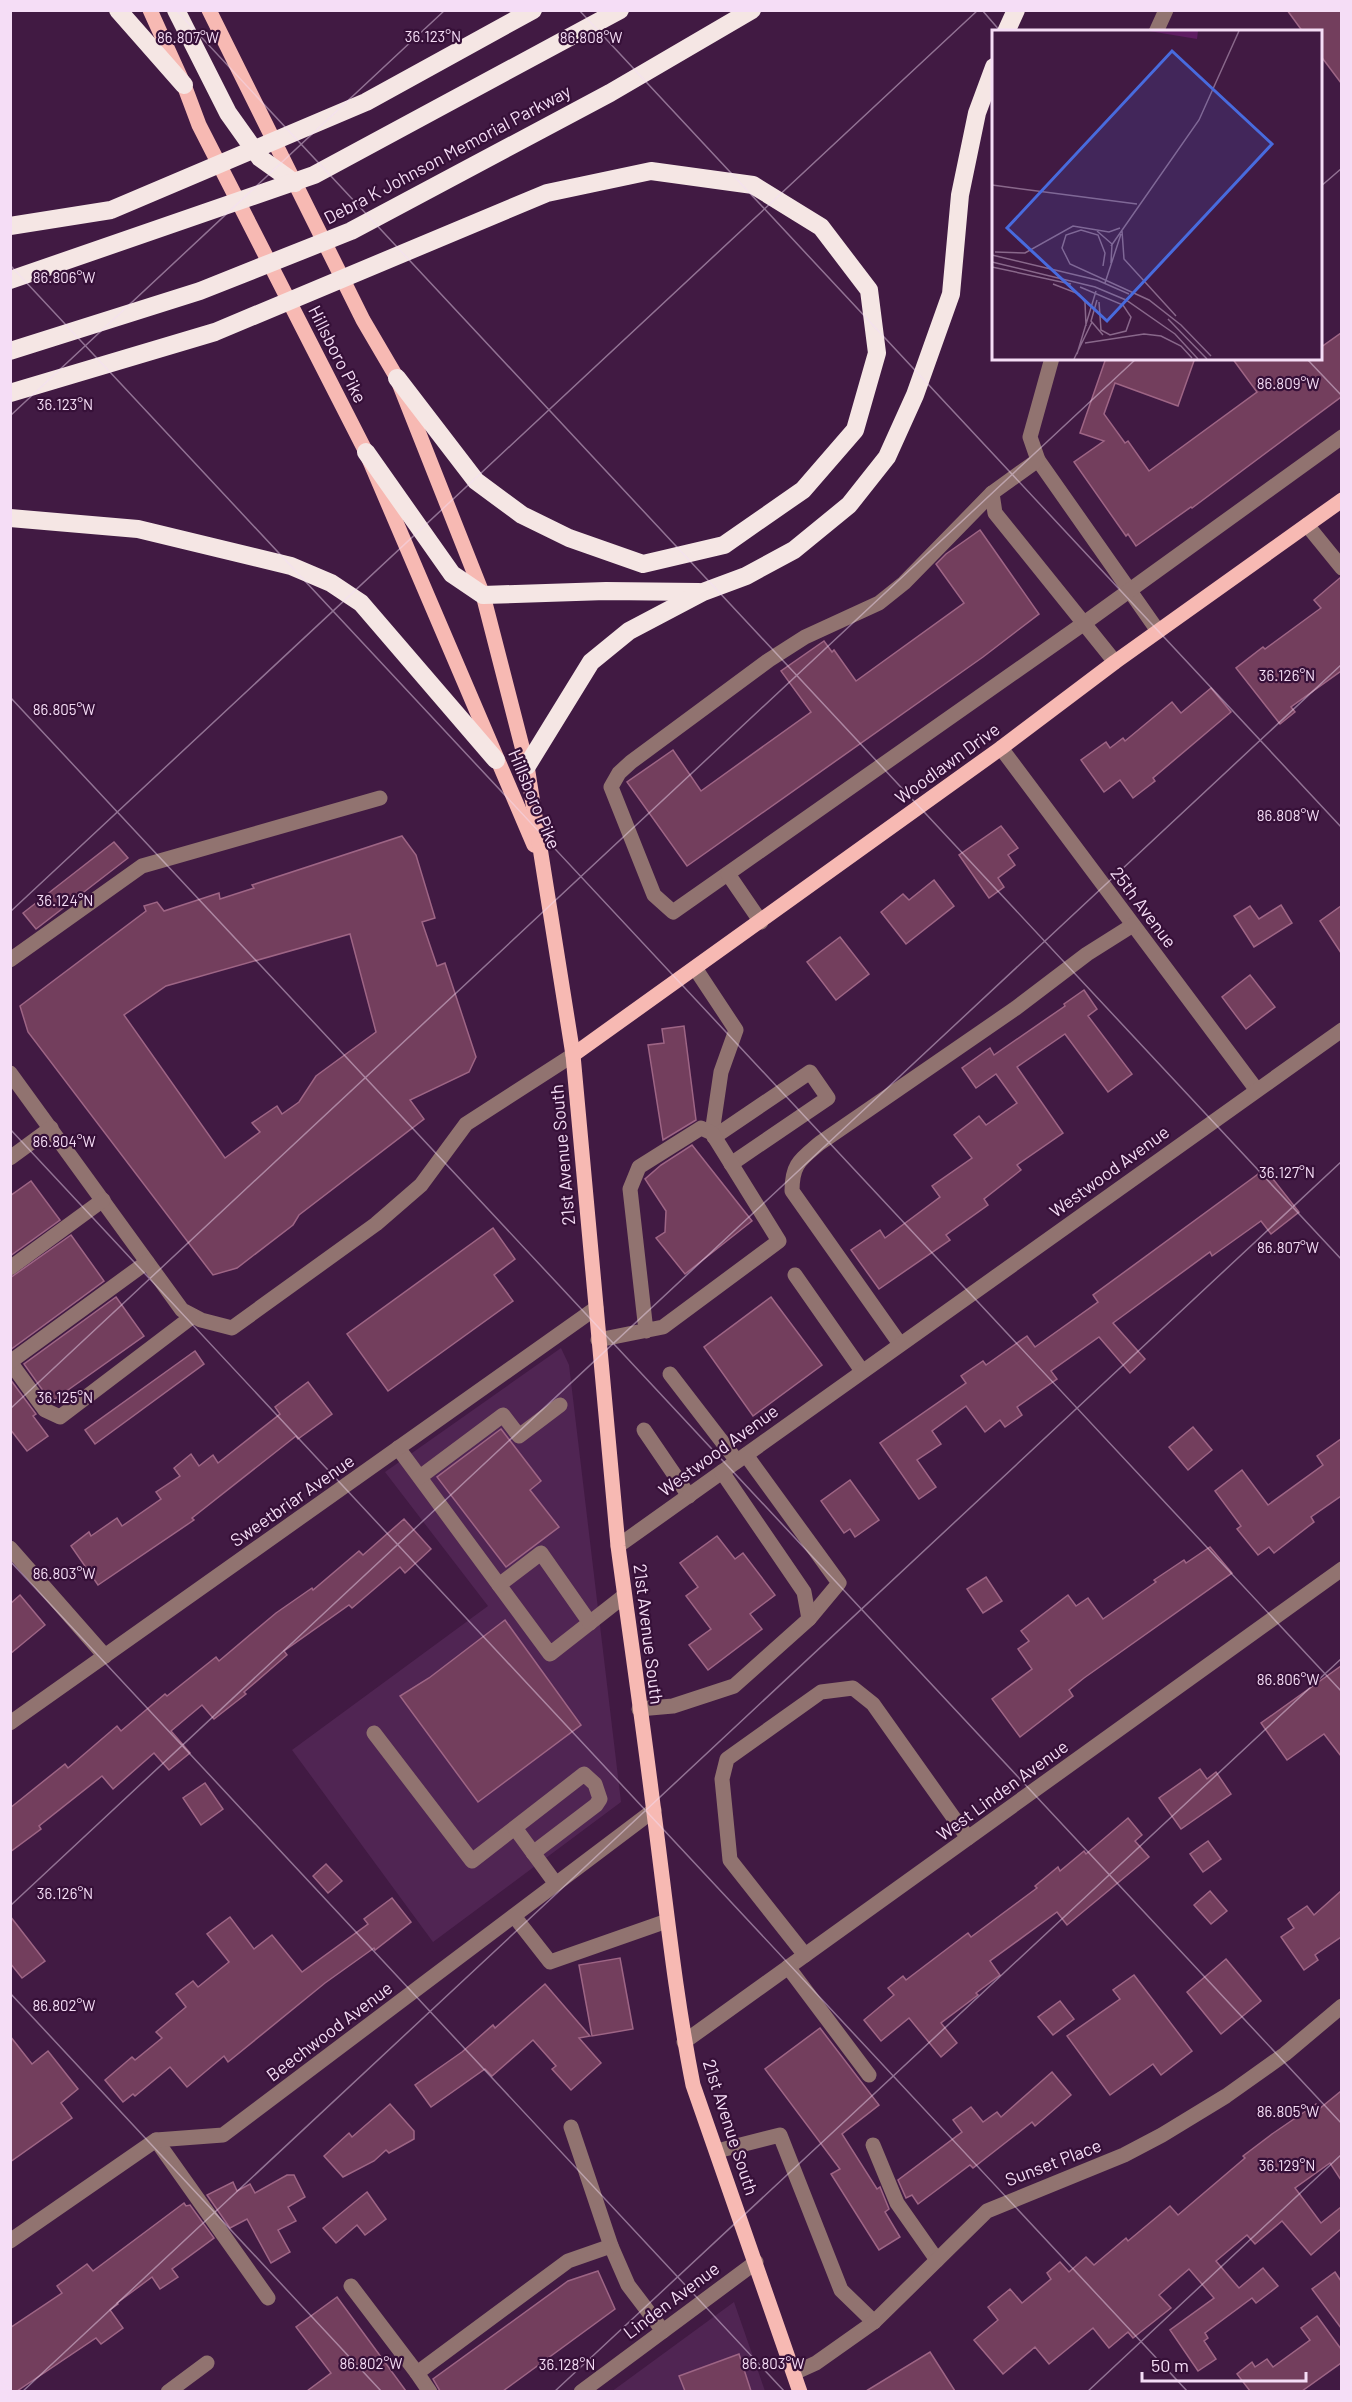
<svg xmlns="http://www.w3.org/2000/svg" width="1352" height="2402" font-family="Barlow,sans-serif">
<rect width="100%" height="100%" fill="#411a43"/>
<g fill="#502553">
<path d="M561,1348L569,1365L621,1802L433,1942L292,1750L488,1606L385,1472Z"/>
<path d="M734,2302L765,2391L611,2392Z"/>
</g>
<g fill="#733e5d" stroke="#9e6585" stroke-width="1.5" fill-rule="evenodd">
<path d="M1287,10H1341V83L1320,55V32H1303Z"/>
<path d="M1341,333V397L1192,508L1191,507L1136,546L1128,534L1126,536L1074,462L1104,441L1080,433L1106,358H1195L1178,406L1115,383L1104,414L1125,443L1128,441L1149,471L1257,392L1232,358H1320V348Z"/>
<path d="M980,530L1039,614L983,657L687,866L627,782L673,750L701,791L811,712L781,671L824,641L832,652L834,650L856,681L964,603L936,564L946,554Z"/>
<path d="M1341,577V671L1291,707L1295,712L1280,724L1236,668L1263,647L1265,649L1321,608L1314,600Z"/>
<path d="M1211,688L1231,712L1153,778L1155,781L1133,798L1120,780L1104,792L1081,760L1106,742L1110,748L1123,738L1125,741L1172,702L1181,713Z"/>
<path d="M1001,826L1018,848L1008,855L1015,865L998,878L1004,887L989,898L959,855Z"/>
<path d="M402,836L416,855L435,918L422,922L437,966L445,963L476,1057L469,1072L410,1100L424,1119L299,1215L293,1225L237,1268L213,1275L28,1032L20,1006L146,911L144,906L157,902L164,911L219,893L220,899L254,888L252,885ZM350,934L376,1032L316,1076L299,1102L282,1114L277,1106L252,1123L260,1132L225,1158L124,1015L166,986Z"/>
<path d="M114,842L128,858L36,929L23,913Z"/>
<path d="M934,880L954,906L906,944L881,912L903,894L909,900Z"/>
<path d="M1281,905L1292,923L1254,947L1234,916L1250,906L1259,919Z"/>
<path d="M1341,906V953L1320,921Z"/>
<path d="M840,937L869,974L836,1000L807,962Z"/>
<path d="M1250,975L1275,1007L1246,1029L1222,997Z"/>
<path d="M1084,990L1097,1009L1088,1016L1132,1074L1108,1092L1065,1034L1017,1067L1063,1133L1017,1165L1021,1170L984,1199L988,1205L946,1235L950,1240L879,1289L851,1250L880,1230L885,1238L940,1197L932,1186L972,1158L954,1135L979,1116L986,1125L1017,1103L996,1074L976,1088L962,1068L990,1048L994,1055L1065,1006L1064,1004Z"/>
<path d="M684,1026L696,1120L663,1140L648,1045L664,1043L662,1029Z"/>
<path d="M692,1145L752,1221L685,1274L656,1238L665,1232L666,1211L645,1179L661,1165Z"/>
<path d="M1265,1169L1299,1212L1271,1234L1261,1221L1212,1256L1210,1252L1113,1323L1145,1359L1130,1373L1099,1337L1051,1371L1057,1379L1017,1407L1022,1415L1005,1427L1000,1420L985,1432L966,1406L932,1431L941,1444L917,1460L936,1487L919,1499L880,1443L966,1383L961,1376L983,1361L986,1365L1027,1336L1035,1347L1098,1302L1093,1295Z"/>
<path d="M31,1181L60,1220L10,1256V1196Z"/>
<path d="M493,1228L515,1259L494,1275L513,1301L388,1391L347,1334Z"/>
<path d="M71,1235L104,1281L10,1350V1278Z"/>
<path d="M116,1297L144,1336L51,1402L24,1364Z"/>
<path d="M771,1297L822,1365L753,1416L704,1347Z"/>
<path d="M195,1351L204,1364L95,1444L85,1430Z"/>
<path d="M10,1379L36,1414L33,1416L48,1436L27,1451L10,1429Z"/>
<path d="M308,1382L332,1414L298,1439L296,1436L192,1518L194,1520L98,1585L71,1546L89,1532L91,1536L117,1518L122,1526L161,1499L156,1492L180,1476L174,1468L191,1454L199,1466L213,1455L218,1463L280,1414L275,1407Z"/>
<path d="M1193,1427L1212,1450L1188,1470L1169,1447Z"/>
<path d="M501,1429L541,1481L530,1490L559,1527L506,1567L437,1477Z"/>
<path d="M1341,1439V1496L1311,1517L1314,1522L1274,1553L1269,1547L1258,1555L1237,1529L1241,1526L1215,1491L1242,1470L1268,1505L1323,1465L1317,1456Z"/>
<path d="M850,1480L879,1520L855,1537L850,1529L844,1533L821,1501Z"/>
<path d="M404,1519L431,1549L405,1573L400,1567L352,1608L349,1605L284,1651L287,1655L244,1692L246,1694L214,1719L202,1705L171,1731L190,1753L169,1770L154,1753L113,1789L102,1776L39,1826L41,1829L10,1852V1808L65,1764L68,1768L117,1726L121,1731L165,1694L167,1696L216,1657L219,1661L276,1613L312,1588L313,1590L359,1551L363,1555Z"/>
<path d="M717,1536L735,1559L743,1553L775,1595L750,1614L762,1629L708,1670L689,1645L711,1629L686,1596L698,1587L680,1563Z"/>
<path d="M1210,1547L1232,1573L1084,1678L1069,1690L1073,1696L1020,1737L992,1699L1032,1669L1018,1649L1029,1641L1021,1631L1068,1595L1076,1606L1088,1598L1103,1619L1156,1582L1154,1580L1184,1560L1186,1563Z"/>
<path d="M986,1577L1002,1601L983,1613L967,1589Z"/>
<path d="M20,1595L45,1625L10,1654V1604Z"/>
<path d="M505,1620L581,1725L478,1802L400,1696L429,1678Z"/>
<path d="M1341,1666V1756L1324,1734L1287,1760L1261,1723Z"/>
<path d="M1200,1769L1207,1779L1216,1772L1231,1794L1181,1829L1159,1798Z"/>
<path d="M205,1783L223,1809L201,1825L183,1798Z"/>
<path d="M1128,1818L1142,1835L1135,1841L1149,1857L1067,1925L1057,1912L990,1961L1000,1975L976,1993L978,1995L941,2023L957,2043L941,2057L909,2018L881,2041L864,2020L894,1995L888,1988L903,1976L906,1980L968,1933L971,1937L1037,1888L1035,1886L1058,1867L1060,1871L1084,1851L1086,1854Z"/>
<path d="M1208,1841L1221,1859L1203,1872L1190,1854Z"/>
<path d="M326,1864L342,1881L328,1893L313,1876Z"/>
<path d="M1210,1891L1227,1911L1211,1924L1194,1905Z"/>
<path d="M1341,1891V1937L1315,1955L1318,1960L1304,1970L1281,1937L1294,1928L1288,1919L1307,1906L1314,1915Z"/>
<path d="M392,1898L411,1922L375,1950L374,1948L325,1983L228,2062L224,2056L187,2087L170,2067L135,2096L133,2094L123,2102L105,2080L132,2057L135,2060L162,2038L156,2032L186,2007L176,1994L193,1981L198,1987L229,1962L207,1934L230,1917L254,1949L272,1935L302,1972L368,1924L364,1919Z"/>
<path d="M10,1916L45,1961L22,1978L10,1963Z"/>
<path d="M620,1958L633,2029L592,2036L579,1965Z"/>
<path d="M1226,1959L1261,2001L1221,2034L1187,1992Z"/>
<path d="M1134,1975L1192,2051L1161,2075L1153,2064L1110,2095L1067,2036L1120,1999L1113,1990Z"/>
<path d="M545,1984L590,2036L579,2038L601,2063L571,2090L552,2069L556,2066L533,2040L492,2076L485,2069L431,2107L415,2085L462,2052L493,2025L495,2028Z"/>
<path d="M1060,2001L1074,2019L1053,2035L1038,2017Z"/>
<path d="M820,2028L879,2105L842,2134L877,2189L880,2187L889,2209L885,2212L900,2237L879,2250L831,2174L840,2169L765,2069Z"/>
<path d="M10,2036L32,2064L48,2051L78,2089L61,2103L72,2118L10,2162Z"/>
<path d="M1052,2072L1071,2095L1035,2126L1032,2122L973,2168L970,2165L918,2204L912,2195L906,2198L898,2180L962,2132L953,2120L971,2107L983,2122L997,2112L1001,2117Z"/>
<path d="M1341,2091V2180L1330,2163L1295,2188L1321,2223L1341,2207V2229L1311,2255L1282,2221L1255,2244L1247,2235L1216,2261L1239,2288L1263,2268L1278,2286L1256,2303L1252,2298L1205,2333L1208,2338L1204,2341L1216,2359L1198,2371L1170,2330L1214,2298L1189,2269L1159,2295L1171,2308L1133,2338L1128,2332L1109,2348L1093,2328L1049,2364L1035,2347L1003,2374L974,2340L998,2320L988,2307L1010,2289L1022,2303L1051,2279L1047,2273L1060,2262L1069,2272L1086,2257L1094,2265L1126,2238L1128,2241L1170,2206L1178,2215L1245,2158L1243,2156L1272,2134L1316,2104L1319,2109Z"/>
<path d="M390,2104L414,2131V2139L389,2153L386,2150L374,2161L343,2177L324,2156L349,2133L352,2137Z"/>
<path d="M287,2175H294L305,2197L288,2207L296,2221L278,2230L290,2252L271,2263L247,2219L230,2228L207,2195L233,2182L237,2191L250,2184L255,2193Z"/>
<path d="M367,2192L386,2219L365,2235L357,2225L336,2243L323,2228Z"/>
<path d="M184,2203L186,2206L190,2205L214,2238L172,2269L178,2277L160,2289L152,2277L117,2303L118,2304L110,2310L123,2328L101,2344L96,2338L17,2391H10V2328L62,2293L57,2286L87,2264L93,2271Z"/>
<path d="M598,2271L615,2309L503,2391H440L433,2379L568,2281Z"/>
<path d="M1335,2272L1341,2281V2328L1312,2289Z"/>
<path d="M337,2297L406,2391H307L331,2373L296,2327Z"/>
<path d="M1317,2316L1341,2349V2363L1302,2391H1250L1237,2374L1252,2362L1255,2367L1267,2359L1273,2367L1310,2340L1301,2328Z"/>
<path d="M930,2352L955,2391H866Z"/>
<path d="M739,2354L751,2391H685L679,2376Z"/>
</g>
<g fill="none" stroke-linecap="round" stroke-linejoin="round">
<g stroke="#917370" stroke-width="15">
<path d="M1156,32L1166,10"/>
<path d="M1052,358L1030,437L1038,460L1158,631"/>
<path d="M1038,460L992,493L904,583L879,603L805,637L769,660L631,762L619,773L611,787L654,895L673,912L1083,624L1342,437"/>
<path d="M992,493L995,513L1115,662"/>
<path d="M1307,525L1342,568"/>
<path d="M1001,748L1256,1089"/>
<path d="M728,874L761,922"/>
<path d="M10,960L142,866L380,798"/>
<path d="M695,968L736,1030L721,1072L712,1133"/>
<path d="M10,1073L182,1310L201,1320L232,1328L376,1224L421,1185L466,1124L573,1055"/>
<path d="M714,1137L810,1072L828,1098L731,1164"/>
<path d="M10,1158L51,1128"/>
<path d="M10,1268L103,1200"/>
<path d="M795,1275L862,1371"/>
<path d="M598,1340L663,1327L779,1241L712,1133L701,1128L639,1167L630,1189L646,1331"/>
<path d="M900,1344L792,1191C792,1164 800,1160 820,1143L1016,1008L1087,954L1133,925"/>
<path d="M10,1362L45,1410L60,1417L193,1316"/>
<path d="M10,1362L147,1262"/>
<path d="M670,1374L737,1461"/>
<path d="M644,1430L689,1496"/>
<path d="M398,1448L550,1654L624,1596"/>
<path d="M746,1455L839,1583L809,1619"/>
<path d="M420,1477L503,1415L519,1436L560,1405"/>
<path d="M618,1546L1342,1030"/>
<path d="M10,1548L105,1656"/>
<path d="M499,1585L541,1553L590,1623"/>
<path d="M639,1709L673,1706L734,1686L809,1619L804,1592L722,1472"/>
<path d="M10,1723L596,1308"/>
<path d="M374,1733L472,1861L584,1774L595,1784L600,1799L596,1805L533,1853"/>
<path d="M515,1828L556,1884"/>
<path d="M514,1916L550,1962L667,1921"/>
<path d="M805,1955L730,1860L722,1779L727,1759L821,1692L853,1688L873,1704L968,1838"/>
<path d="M788,1967L869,2075"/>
<path d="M684,2042L1342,1569"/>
<path d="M156,2140L268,2298"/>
<path d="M873,2145L897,2203L937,2260"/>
<path d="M717,2151L780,2135L841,2290L874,2322"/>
<path d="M10,2241L156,2140L223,2135L654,1810"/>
<path d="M611,2246L628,2285L663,2331"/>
<path d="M351,2286L417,2373"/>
<path d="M794,2373L816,2363L874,2322L987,2211L1124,2155L1162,2135L1226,2096L1285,2054L1342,2006"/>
<path d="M168,2392L207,2363"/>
<path d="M430,2392L417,2373L568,2261L611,2246L571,2127"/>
<path d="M581,2392L756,2262"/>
</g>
<g stroke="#f7b9b3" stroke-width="15">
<path d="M150,10L184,85L199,125L366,452L534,845"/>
<path d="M209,10L363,320L397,378L483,595L527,766L573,1055L618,1546C630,1635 643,1724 654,1813C666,1904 675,1995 693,2085L800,2392"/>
<path d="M573,1055L1001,748L1115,662L1342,500"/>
</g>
<g stroke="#f5e6e4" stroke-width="18">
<path d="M118,10L184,85"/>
<path d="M176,10L228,113L260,158L295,183"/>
<path d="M1006,32L1016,10"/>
<path d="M10,226L111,210L366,102L533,10"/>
<path d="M10,280L314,175L620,10"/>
<path d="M10,351L200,291L351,231L610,93L752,10"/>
<path d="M10,393L215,332L547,193L651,171L753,185L821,227L869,290L877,353L855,430L803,490L724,545L643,564L569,538L522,515L476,481L397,378"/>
<path d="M366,452L452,574L483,595L606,591L699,592"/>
<path d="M10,518L138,529L291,566L331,583L361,603L496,760"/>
<path d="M527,766L591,662L629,631L703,592L746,576L794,550L849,505L887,457L915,395L951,294L960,195L977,113L994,67"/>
</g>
</g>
<path fill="none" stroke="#f5ddf6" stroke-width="1.5" stroke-opacity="0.45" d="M176,10L1342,1260M579,10L1342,828M982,10L1001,32M1320,187L1342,168M10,265L1342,1692M1306,358L1342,396M10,416L445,10M10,697L1342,2124M10,912L978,10M10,1129L1188,2392M10,1409L1137,358M10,1561L785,2392M10,1906L1342,664M10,1993L382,2392M22,2392L1342,1161M554,2392L1342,1658M1087,2392L1342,2154"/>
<g text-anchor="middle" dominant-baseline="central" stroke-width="4.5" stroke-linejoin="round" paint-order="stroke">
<g font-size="18" fill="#f5ddf6" stroke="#361038">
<text transform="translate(447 154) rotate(-28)">Debra K Johnson Memorial Parkway</text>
<text transform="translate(338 354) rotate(63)">Hillsboro Pike</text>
<text transform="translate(947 763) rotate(-36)">Woodlawn Drive</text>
<text transform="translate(535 799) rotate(67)">Hillsboro Pike</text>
<text transform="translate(1144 907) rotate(53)">25th Avenue</text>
<text transform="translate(562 1155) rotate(-95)">21st Avenue South</text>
<text transform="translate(1109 1171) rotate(-36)">Westwood Avenue</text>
<text transform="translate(718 1450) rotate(-36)">Westwood Avenue</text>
<text transform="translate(292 1500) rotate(-35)">Sweetbriar Avenue</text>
<text transform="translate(649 1634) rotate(83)">21st Avenue South</text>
<text transform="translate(1002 1790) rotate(-36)">West Linden Avenue</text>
<text transform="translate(329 2031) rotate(-37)">Beechwood Avenue</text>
<text transform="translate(731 2127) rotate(72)">21st Avenue South</text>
<text transform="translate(1053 2162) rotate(-21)">Sunset Place</text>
<text transform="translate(671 2300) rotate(-37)">Linden Avenue</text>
</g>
</g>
<g transform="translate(992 30)">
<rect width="330" height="330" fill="#411a43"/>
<path d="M157,1H206L205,9Z" fill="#5e1d62"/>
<path fill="none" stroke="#89688b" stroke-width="1.5" d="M0,155L145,174M105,201L120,214L119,233M130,201L132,229L184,286M119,216L207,90L247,1M3,222L33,223L81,196L117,202L128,198M0,225L105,250L137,264M0,232L103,257L134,270L183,304L206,329M111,236L113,223L106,205L89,200L74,205L70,218L78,234L157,270L189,295L219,326M0,237L79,254M113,253L129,204M61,254L87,264L93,272L94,296M88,257L131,275L139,287L134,301L118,305L109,300L107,272M105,270L99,291L111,305M176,289L215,329M93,313L152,304L169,306L189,316L200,328M85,324L104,261M82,329L100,292"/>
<path fill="#486bde" fill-opacity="0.15" stroke="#486bde" stroke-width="3" d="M180,21L280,114L115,291L15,198Z"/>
<rect width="330" height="330" fill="none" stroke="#f5ddf6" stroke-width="3"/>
</g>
<g font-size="15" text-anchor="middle" fill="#f5ddf6" stroke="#361038" stroke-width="4.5" stroke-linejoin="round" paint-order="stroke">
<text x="433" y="42">36.123°N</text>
<text x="188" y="43">86.807°W</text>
<text x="591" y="43">86.808°W</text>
<text x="64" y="283">86.806°W</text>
<text x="1288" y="389">86.809°W</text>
<text x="65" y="410">36.123°N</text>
<text x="1287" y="681">36.126°N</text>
<text x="64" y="715">86.805°W</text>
<text x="1288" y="821">86.808°W</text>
<text x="65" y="906">36.124°N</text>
<text x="64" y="1147">86.804°W</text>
<text x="1287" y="1178">36.127°N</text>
<text x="1288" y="1253">86.807°W</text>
<text x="65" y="1403">36.125°N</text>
<text x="64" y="1579">86.803°W</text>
<text x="1288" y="1685">86.806°W</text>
<text x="65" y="1899">36.126°N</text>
<text x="64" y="2011">86.802°W</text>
<text x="1288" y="2117">86.805°W</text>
<text x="1287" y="2171">36.129°N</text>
<text x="371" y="2369">86.802°W</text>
<text x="773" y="2369">86.803°W</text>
<text x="567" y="2370">36.128°N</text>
</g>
<rect width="1352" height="2402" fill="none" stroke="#f5ddf6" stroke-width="24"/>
<path d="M1142 2372v9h164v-9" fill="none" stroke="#f5ddf6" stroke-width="3"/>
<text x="1151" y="2372" font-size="18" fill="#f5ddf6" stroke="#361038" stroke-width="4.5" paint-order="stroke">50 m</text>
</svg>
